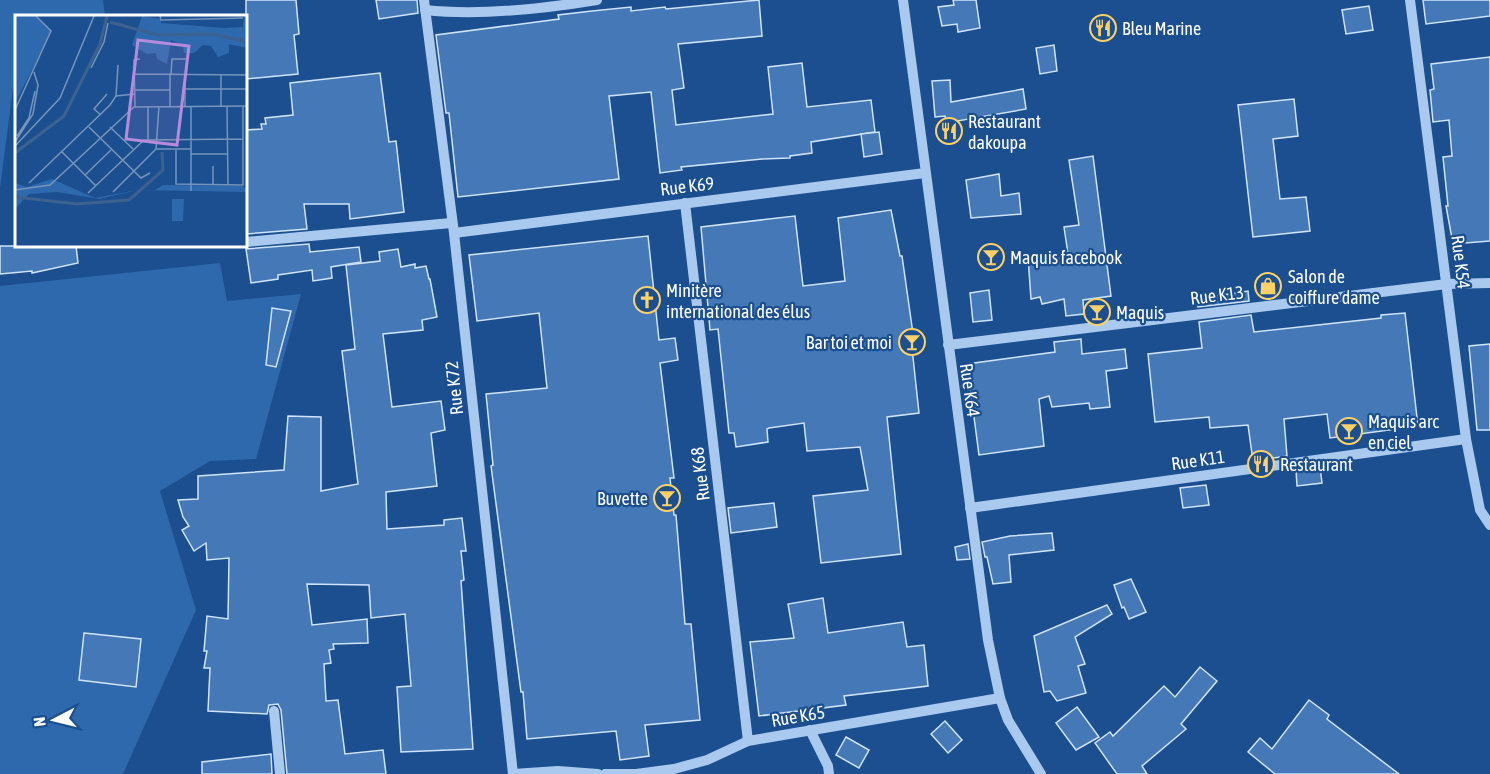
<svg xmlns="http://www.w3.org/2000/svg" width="1490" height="774" font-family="'Asap Condensed',sans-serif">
<rect width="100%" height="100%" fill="#1b4f8f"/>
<g fill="#2e69ad">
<path d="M0,0H103L105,16H16V87L13,88L0,188Z"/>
<path d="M220,263L227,301L301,294L256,459L210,461L160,491L196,610L123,774H0V286Z"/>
</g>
<g fill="#4478b7" stroke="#cfe3fa" stroke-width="1.5">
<path d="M246,0H296L299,34L294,35L298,74L246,79Z"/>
<path d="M376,0H417L418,13L379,19Z"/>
<path d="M759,0L762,36L678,44L684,88L672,90L676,125L773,114L768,67L802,63L807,107L871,100L875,132L811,142L812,153L790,156V158L762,159L681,167L682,170L660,173L651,92L609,96L619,179L458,197L449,113H446L436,35L559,19L558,15L592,11L631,7V11L665,7L666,9Z"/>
<path d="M953,0H976L980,28L958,32L957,24L942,26L938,7L954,5Z"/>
<path d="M1423,0H1490V16L1426,24Z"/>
<path d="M1369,6L1373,30L1346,34L1342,10Z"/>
<path d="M1054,45L1057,71L1040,74L1036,48Z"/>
<path d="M1490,57V241L1453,244L1446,206H1448L1443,157L1452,156L1449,120L1433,122L1430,90L1434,89L1431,64Z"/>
<path d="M380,73L389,142L396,141L404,212L350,219L349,204H304L307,229L246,234V130L262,129L261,124H266L265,118L293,115L290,83Z"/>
<path d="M950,80L951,102L1023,89L1026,109L946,123L945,116L935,117L932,81Z"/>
<path d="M1294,99L1298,136L1273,139L1280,199L1306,197L1310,231L1253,237L1238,105Z"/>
<path d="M879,132L882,154L864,157L861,134Z"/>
<path d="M1093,156L1111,296L1083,300L1084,314L1066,316L1064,299L1042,304L1040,297L1031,299L1028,257L1068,254L1064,227L1079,225L1069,160Z"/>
<path d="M999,174L1001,196L1019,193L1021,214L971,218L966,180Z"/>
<path d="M891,210L900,256H902L915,348H912L919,413L887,417L901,554L821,563L813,496L868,490L860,447L807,451L804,423L769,428L767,429L768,442L736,447L734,433H729L718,329L710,330L701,227L795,216L803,286L845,281L838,218Z"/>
<path d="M648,236L659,340L675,338L678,360L660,363L674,478H670L674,515H676L685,624H691L700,720L645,725L649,756L620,760L616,731L527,739L523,692H521L491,466L493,465L486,394L547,388L539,313L477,321L469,255Z"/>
<path d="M309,244L310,252L359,247L361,262L331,267L332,278L313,281L312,270L278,275V279L251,283L246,249Z"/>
<path d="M0,246H76L78,263L32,273V271L0,274Z"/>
<path d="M398,249L401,267L415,264V268L426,266L429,279H430L437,317L422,320L423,330L383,334L392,407L441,401L445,430L431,433L437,486L386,492L387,529L444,525V520L462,518L466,551H461L464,580L461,581L473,749L401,752L397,687L411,686L405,614L371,618L369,585L307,584L312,625L367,619L368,643L333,644L334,649L329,650L331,663L324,664L326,701L338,700L345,754L383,750L386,774H287L281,710L278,704L269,705L267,714L208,711L210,668H204L207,651H204L207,616L228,619L229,558L207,560L206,543L194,551L182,530L189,526L183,517L178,500L198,499V476L284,470L288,416L321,417V491L358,484L342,351L355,349L346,265L380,261L379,252Z"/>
<path d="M989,290L992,320L973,322L970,293Z"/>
<path d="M1248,291L1249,301L1198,307L1197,299Z"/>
<path d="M272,308L291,311L276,367L266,365Z"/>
<path d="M1405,313L1418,426L1330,438L1327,414L1284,419L1287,456L1253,461L1248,425L1210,428L1209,417L1155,422L1148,354L1202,348L1199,322L1251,315L1254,332L1381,318V315Z"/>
<path d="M1081,339L1082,354L1125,349L1127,368L1106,371L1110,407L1090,409L1089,403L1052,407L1049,396L1039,399L1044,446L979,455L967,364L1055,352L1054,342Z"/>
<path d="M1490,344V430H1477L1469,346Z"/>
<path d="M1320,467L1322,483L1297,486L1296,470Z"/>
<path d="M1206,485L1209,505L1183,508L1180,488Z"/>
<path d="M774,503L777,527L731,533L728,508Z"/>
<path d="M1052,533L1054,550L1009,555L1011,582L993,584L987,557H985L982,542L1010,536Z"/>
<path d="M968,544L970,559L957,560L955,547Z"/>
<path d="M1131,579L1146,612L1129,619L1124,607L1122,608L1114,585Z"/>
<path d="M823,598L828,633L903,622L907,647L924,645L928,686L844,696L846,705L759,716L750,642L794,638L788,604Z"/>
<path d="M1107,605L1112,614L1075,637L1085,664L1078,666L1086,693L1057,701L1050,691L1044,692L1034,636Z"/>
<path d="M84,633L141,639L136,687L79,680Z"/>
<path d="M1200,667L1217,681L1181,724L1186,729L1142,766L1147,774H1117L1095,743L1110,732L1113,736L1164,686L1175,697Z"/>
<path d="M1309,700L1329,715L1327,719L1399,774H1275L1248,752L1260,738L1272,749Z"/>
<path d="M1077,707L1099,737L1076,750L1056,723Z"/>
<path d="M945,721L962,740L948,753L931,734Z"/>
<path d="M846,737L869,750L859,768L836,755Z"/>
<path d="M271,754L272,774H202V762Z"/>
</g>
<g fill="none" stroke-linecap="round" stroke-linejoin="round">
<g stroke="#a9c9ee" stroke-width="10">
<path d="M424,0L454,233L513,774"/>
<path d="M903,0L988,640L1000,698L1008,720L1041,774"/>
<path d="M1410,0L1466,439L1480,510L1490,525"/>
<path d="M425,10C480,16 542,9 597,0"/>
<path d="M685,203L748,741"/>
<path d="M454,233L925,173"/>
<path d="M246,242L451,223"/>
<path d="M948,345L1447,284L1490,283"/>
<path d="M970,508L1466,439"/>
<path d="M274,711L280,774"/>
<path d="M810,730L828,766L829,774"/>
<path d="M513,774L558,771L598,774"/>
<path d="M605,774H636L674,769L707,760L748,741L1000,698"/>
</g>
</g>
<defs>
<symbol id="restaurant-ring" viewBox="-11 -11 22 22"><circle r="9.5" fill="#1b4f8f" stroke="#ffd166" stroke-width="1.5"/><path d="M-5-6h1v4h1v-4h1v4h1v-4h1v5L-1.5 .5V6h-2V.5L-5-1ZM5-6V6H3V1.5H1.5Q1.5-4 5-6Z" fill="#ffd166"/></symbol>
<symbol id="bar-ring" viewBox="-11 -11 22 22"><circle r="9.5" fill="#1b4f8f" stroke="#ffd166" stroke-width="1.5"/><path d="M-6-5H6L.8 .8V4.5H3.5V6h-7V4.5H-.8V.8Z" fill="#ffd166"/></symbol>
<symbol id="shop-ring" viewBox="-11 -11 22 22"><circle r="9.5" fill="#1b4f8f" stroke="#ffd166" stroke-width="1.5"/><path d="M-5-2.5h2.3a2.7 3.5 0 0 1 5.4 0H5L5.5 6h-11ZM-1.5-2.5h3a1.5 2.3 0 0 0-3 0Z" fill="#ffd166"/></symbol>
<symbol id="church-ring" viewBox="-11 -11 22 22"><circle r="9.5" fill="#1b4f8f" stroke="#ffd166" stroke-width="1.5"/><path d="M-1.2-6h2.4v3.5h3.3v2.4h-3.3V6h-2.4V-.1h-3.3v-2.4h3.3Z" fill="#ffd166"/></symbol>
</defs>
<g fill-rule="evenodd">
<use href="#restaurant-ring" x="1088" y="13" width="30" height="30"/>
<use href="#restaurant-ring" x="934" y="116" width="30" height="30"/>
<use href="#bar-ring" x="976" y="242" width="30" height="30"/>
<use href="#shop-ring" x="1253" y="271" width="30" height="30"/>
<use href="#church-ring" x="632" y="285" width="30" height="30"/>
<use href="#bar-ring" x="1082" y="297" width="30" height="30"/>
<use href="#bar-ring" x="897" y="327" width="30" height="30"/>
<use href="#bar-ring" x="1334" y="416" width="30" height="30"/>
<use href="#restaurant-ring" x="1246" y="449" width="30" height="30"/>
<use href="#bar-ring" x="652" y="483" width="30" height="30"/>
</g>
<g text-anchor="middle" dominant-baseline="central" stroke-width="4.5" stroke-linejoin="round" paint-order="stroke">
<g font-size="18" fill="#fff" stroke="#1b4f8f" text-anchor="start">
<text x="1122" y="28">Bleu Marine</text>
<text x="968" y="121">Restaurant<tspan x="968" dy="21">dakoupa</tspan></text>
<text x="1010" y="257">Maquis facebook</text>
<text x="1288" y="276">Salon de<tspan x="1288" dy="21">coiffure dame</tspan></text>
<text x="666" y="290">Minitère<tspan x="666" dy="21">international des élus</tspan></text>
<text x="1116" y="312">Maquis</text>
<text x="892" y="342" text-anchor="end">Bar toi et moi</text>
<text x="1368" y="421">Maquis arc<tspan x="1368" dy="21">en ciel</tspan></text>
<text x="1280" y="464">Restaurant</text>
<text x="648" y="498" text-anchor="end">Buvette</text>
</g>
<g font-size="18" fill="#fff" stroke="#1b4f8f">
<text transform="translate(687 186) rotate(-7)">Rue K69</text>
<text transform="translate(1461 262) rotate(83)">Rue K54</text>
<text transform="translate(1217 295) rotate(-7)">Rue K13</text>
<text transform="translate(454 388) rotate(-96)">Rue K72</text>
<text transform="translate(970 390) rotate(82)">Rue K64</text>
<text transform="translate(1198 460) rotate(-8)">Rue K11</text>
<text transform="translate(700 474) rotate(-97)">Rue K68</text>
<text transform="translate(798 716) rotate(-10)">Rue K65</text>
</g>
</g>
<g transform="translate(15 15)">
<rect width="232" height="232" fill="#1b4f8f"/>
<path d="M0,1H20L37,16L0,88ZM127,1L146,4V8L209,13L228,12L229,1H232V33L214,29V38L203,42L196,31L188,30L179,38H169L168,31L156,25L152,49L142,44L141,38L132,39L117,30ZM37,164L80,183L123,175H140L148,170L228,171L233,177L123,175L84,184L42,177L14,179L0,194V168L12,172ZM157,184H169L168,206H157Z" fill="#2e69ad"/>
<path fill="none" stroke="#3c6290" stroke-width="3" d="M95,7L142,20L198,19L233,27M0,138L49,101L85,29L92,1M0,182L62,189L114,185L148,155L147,137"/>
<path fill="none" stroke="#7695bc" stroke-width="1.5" d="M145,1L146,5L228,3M76,53L89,27L93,8M119,59L233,60M155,59V91M156,59L157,44H171M170,74H233M119,75H155M101,81L119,79M133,91V125M170,91V59M176,91V176M206,91V60M212,91L213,170M120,92L119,45L125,44M0,95L36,16L21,1M86,100L79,94L92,79M74,112L126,163L135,158M95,112L118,134M2,121L14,103L20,76M0,127L18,99L23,70L19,57M0,131L45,83L79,1M141,134L144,91M161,135V169L228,170V91M46,136L81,171M176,139H212M70,160L96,135M14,168L95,90L101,81L103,50M198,170V151M0,175L35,170L119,92L233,91M98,177L141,134H176M73,178L129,125L228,124"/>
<path fill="#b68bdc" fill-opacity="0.15" stroke="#b68bdc" stroke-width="3" d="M123,25L174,31L162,130L111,124Z"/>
<rect width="232" height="232" fill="none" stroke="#fff" stroke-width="3"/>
</g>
<g transform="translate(54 720) rotate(263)" stroke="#1b4f8f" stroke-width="4.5" paint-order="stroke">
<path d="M0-4.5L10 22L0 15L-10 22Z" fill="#ffffff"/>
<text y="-9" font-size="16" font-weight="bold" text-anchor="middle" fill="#ffffff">N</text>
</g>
</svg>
